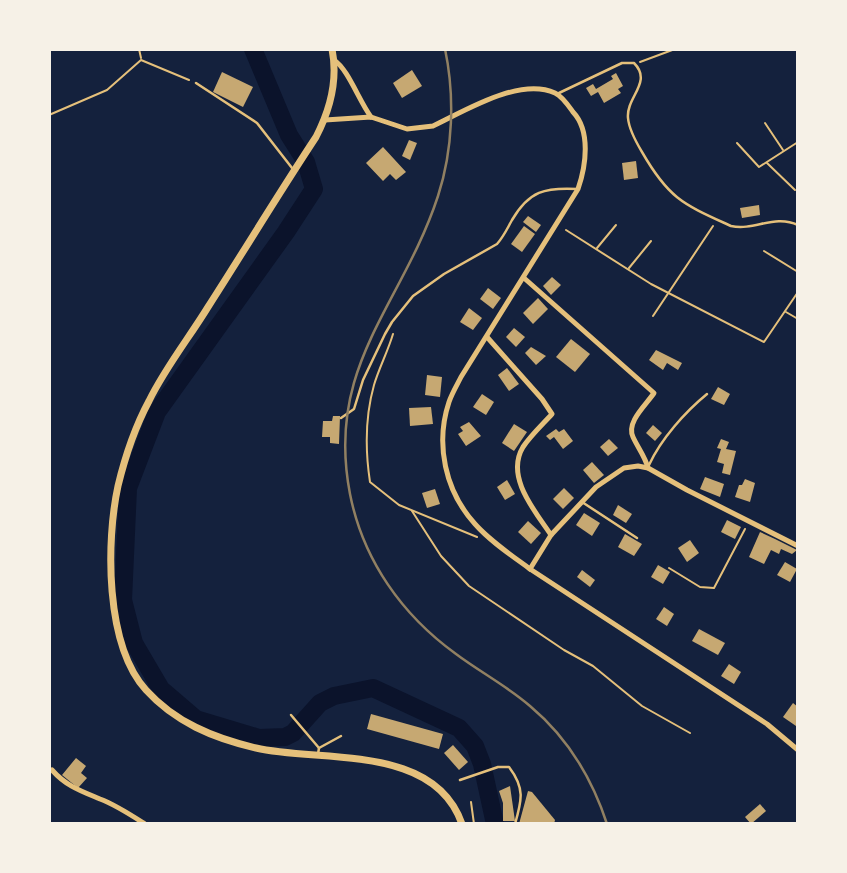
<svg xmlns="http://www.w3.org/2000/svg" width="847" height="873" font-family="'Noto Sans',sans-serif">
<rect width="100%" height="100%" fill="#14213d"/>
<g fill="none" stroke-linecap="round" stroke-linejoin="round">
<path stroke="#0b132b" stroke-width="18" d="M253,49L289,135L306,162L314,189L286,232L157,412L128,488L123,600L134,643L161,689L196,719L259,738L285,737L293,733L320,703L334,696L373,688L459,728L475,746L482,764L495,824"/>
</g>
<g fill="#c6a872">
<path d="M412,70L422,86L402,98L393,83Z"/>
<path d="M222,72L253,87L243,107L213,92Z"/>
<path d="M616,73L623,86L618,89L621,93L604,103L598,92L591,96L586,88L593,84L596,89L613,79L611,76Z"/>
<path d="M409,140L417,143L410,160L402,156Z"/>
<path d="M383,147L406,172L396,180L390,174L383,181L366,163Z"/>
<path d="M636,161L638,178L624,180L622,163Z"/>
<path d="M759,205L760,215L742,218L740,208Z"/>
<path d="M528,216L541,225L536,232L523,222Z"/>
<path d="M524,226L535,234L522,252L511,244Z"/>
<path d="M552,277L561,285L551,295L543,286Z"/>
<path d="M488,288L501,298L493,309L480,299Z"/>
<path d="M538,298L548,309L533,324L523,313Z"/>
<path d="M469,308L482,318L473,330L460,322Z"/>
<path d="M514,328L525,337L516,347L506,337Z"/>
<path d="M571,339L590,354L575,372L556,357Z"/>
<path d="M531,347L546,356L536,365L525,353Z"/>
<path d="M656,350L682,363L678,370L667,363L663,370L649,360Z"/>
<path d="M507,368L519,384L509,391L498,375Z"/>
<path d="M427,375L442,377L440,397L425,395Z"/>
<path d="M718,387L730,394L724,405L711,399Z"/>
<path d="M482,394L494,402L486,415L473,407Z"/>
<path d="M431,407L433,424L410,426L409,408Z"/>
<path d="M333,416H340L339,444L330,443V437H322L323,421H332Z"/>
<path d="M469,422L481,436L466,446L458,434L463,431L460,427Z"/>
<path d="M514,424L527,432L514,451L502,443Z"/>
<path d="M653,425L662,433L655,441L646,433Z"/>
<path d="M556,429L559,432L564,429L573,441L563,449L554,437L550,440L546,436Z"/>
<path d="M609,439L618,448L608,456L600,447Z"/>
<path d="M721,439L729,442L726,449L736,451L730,475L722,473L724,464L717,462L721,449L717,448Z"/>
<path d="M592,462L604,475L594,483L583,470Z"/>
<path d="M705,477L724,484L720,497L700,489Z"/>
<path d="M745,479L755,483L750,502L735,497L739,485H742Z"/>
<path d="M507,480L515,494L505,500L497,487Z"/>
<path d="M564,488L574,498L563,509L553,499Z"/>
<path d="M435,489L440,504L427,508L422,493Z"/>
<path d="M618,505L632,514L626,523L613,515Z"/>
<path d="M584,513L600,523L592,536L576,525Z"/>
<path d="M727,520L741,527L735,539L721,532Z"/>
<path d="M528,521L541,533L531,544L518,532Z"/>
<path d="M760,532L775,539L797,550L792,554L781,549L779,554L771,550L764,564L749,557Z"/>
<path d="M625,534L642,544L634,556L618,547Z"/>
<path d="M690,540L699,553L687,562L678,548Z"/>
<path d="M785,562L797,569L790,582L777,575Z"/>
<path d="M658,565L670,572L663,584L651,577Z"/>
<path d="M582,570L595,580L590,587L577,577Z"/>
<path d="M664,607L674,614L667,626L656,619Z"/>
<path d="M699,629L725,643L718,655L692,641Z"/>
<path d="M729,664L741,672L734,684L721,676Z"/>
<path d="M793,703L798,707L796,726L783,717Z"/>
<path d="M371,714L443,734L439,749L367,729Z"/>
<path d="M453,745L468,762L459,770L444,753Z"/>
<path d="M76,758L86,766L81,773L87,778L78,788L62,775Z"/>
<path d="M510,786L515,821H503V803L499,791Z"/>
<path d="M528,791L532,792L555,820L554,824H519Z"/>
<path d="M760,804L766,811L751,824L745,817Z"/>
</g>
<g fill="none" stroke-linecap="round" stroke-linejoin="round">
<g stroke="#e5c07b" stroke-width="2">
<path d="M139,49L141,58"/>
<path d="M640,62L675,49"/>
<path d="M49,115L107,90L141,60L189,80"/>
<path d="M765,123L783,150"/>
<path d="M737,143L759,167L798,142"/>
<path d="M767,163L795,190"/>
<path d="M566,230L651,284L764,342L798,292"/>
<path d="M597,248L616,225"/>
<path d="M764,251L798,272"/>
<path d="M629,268L651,241"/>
<path d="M786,312L798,319"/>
<path d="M653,316L713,226"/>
<path d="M393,334C388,351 379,368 374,385C365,417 365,449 370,482L399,505L477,537"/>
<path d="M412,511L441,556L469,586L564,650L593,666L642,706L690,733"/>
<path d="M669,568L700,587L714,588L745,529"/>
<path d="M471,802L474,824"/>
</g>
<g stroke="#e5c07b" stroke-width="2.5">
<path d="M196,83L257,123L292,168"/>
<path d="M559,93L622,63H634C653,82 626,97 628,118C629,130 636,142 642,152C669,199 683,204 731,226C755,231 774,214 798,225"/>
<path d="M341,418L354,409L363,380L385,334L392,322L413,296L444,274L497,244C504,236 507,229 512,220C529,191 545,187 578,189"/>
<path d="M649,465C661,439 685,412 707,394"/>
<path d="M582,502L637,538"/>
<path d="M291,715L319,748"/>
<path d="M318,754L319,748L341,736"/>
<path d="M460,780L498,767H509C525,788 522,800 515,824"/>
</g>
<g stroke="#e5c07b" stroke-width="5">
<path d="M334,60C348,69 359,101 371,117"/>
<path d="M325,120L371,117L407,129L433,126C465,111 519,77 555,93C562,96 568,105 573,112C591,131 586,166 578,189L461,377C457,385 452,393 449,402C435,444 445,491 475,524C490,541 511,555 530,569L767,724L798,750"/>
<path d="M524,278L654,393C646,405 626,422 633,437C638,448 645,456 648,468"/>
<path d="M487,337L542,399L552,414C543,424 531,435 523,447C505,477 535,511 551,535"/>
<path d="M530,569L551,535L596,487L624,468L638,466L648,468L687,490L798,546"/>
<path d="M52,770C66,786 81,791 100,799C116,805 131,815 145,824"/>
</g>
<path stroke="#e5c07b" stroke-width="7" d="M332,49C338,79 330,110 316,137C279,193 244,251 208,307C189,338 165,368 149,401C135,427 125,457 118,486C106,541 105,645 146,690C175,722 213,738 256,748C321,763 434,743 462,824"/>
<path stroke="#918062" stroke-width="2.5" d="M445,49C455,96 453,150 438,196C402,306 325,365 350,494C363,560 402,615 456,654C480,672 507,686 530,706C567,737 592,778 607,824"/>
</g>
<rect width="847" height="873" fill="none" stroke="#f6f1e7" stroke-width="102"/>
</svg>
